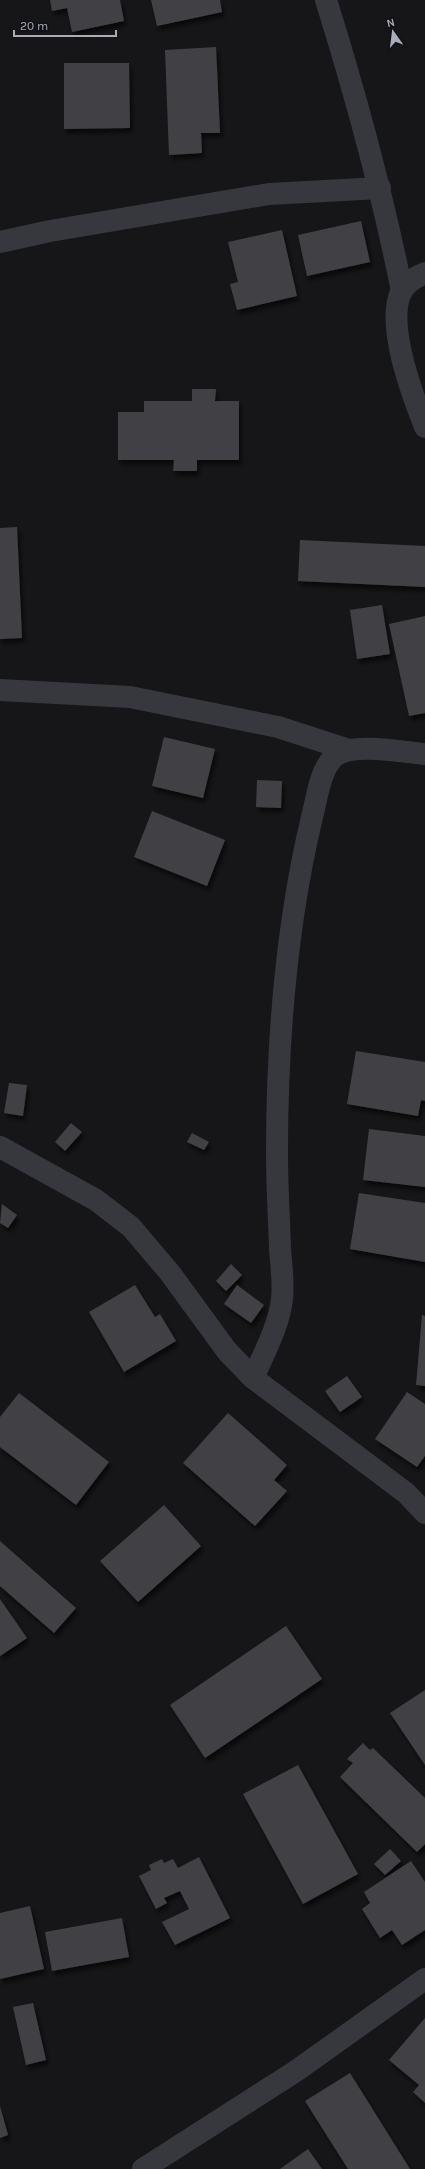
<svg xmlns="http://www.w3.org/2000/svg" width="425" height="2169" font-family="Karla,sans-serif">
<defs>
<filter id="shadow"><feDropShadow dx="2.5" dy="4.5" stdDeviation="2" flood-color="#0009"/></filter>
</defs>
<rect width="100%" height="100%" fill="#161618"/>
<g fill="#404145" filter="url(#shadow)">
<path d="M50,0H120L124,21L72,32L67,8L52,11Z"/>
<path d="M151,0H220L222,12L157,26Z"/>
<path d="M216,47L220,133H201L202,153L169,155L165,50Z"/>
<path d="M64,63H129L130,128L64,129Z"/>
<path d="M361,221L370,262L307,276L298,235Z"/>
<path d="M282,230L297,296L237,310L230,284L238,282L228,242Z"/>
<path d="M192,389H216L215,401H239V460H197V471H173L174,460H118V412H144V401H192Z"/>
<path d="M17,527L22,638L0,639V528Z"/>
<path d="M300,540L425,546V587L298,581Z"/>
<path d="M382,605L390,654L357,659L350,610Z"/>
<path d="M425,616V713L409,716L389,624Z"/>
<path d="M164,737L215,749L203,798L152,786Z"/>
<path d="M257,780L282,781L281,808L256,807Z"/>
<path d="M152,811L225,840L207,886L134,857Z"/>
<path d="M356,1051L425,1062V1101L421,1100L418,1116L347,1104Z"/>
<path d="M9,1083L27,1085L23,1116L4,1113Z"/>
<path d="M71,1123L82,1132L65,1151L55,1142Z"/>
<path d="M369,1129L425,1136V1187L363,1180Z"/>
<path d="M192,1133L209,1142L204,1150L187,1142Z"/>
<path d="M359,1193L425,1203V1262L350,1249Z"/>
<path d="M2,1204L17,1215L8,1228L0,1223Z"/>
<path d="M231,1264L242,1275L226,1291L216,1281Z"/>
<path d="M135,1285L155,1317L160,1314L176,1341L124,1372L89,1312Z"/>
<path d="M237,1285L264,1305L251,1323L224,1304Z"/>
<path d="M422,1315L425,1316V1386L416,1385Z"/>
<path d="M347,1376L362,1397L340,1412L325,1391Z"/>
<path d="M407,1392L425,1404V1456L417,1467L375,1439Z"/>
<path d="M19,1393L109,1462L76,1505L0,1447V1417Z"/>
<path d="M228,1413L287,1465L274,1480L287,1491L255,1526L183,1463Z"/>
<path d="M164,1505L201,1546L138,1602L100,1561Z"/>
<path d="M0,1541L76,1608L54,1633L0,1586Z"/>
<path d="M0,1599L27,1638L0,1656Z"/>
<path d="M286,1626L322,1679L205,1758L170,1705Z"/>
<path d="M425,1690V1765L390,1713Z"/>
<path d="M363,1743L370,1750L373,1748L425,1798V1844L417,1852L340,1777L353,1763L347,1759Z"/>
<path d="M298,1765L358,1874L303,1904L243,1794Z"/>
<path d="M390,1849L401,1861L385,1875L374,1864Z"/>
<path d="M199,1857L230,1918L175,1945L162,1922L189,1909L180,1891L164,1898L167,1903L156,1909L139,1876L151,1870L149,1865L162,1859L164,1863L173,1859L178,1868Z"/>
<path d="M411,1861L425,1882V1930L402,1945L392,1930L380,1938L362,1909L370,1903L364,1892Z"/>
<path d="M30,1906L44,1969L0,1979V1913Z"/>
<path d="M122,1918L129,1957L52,1971L45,1932Z"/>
<path d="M33,2003L46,2060L26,2065L13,2007Z"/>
<path d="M425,2018V2103L413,2092L419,2085L389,2060Z"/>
<path d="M350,2073L410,2169H348L305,2101Z"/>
<path d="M0,2106L8,2135L0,2138Z"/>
<path d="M308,2149L322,2169H280Z"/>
</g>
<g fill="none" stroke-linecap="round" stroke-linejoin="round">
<g stroke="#37383d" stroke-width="22">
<path d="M326,0C356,96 382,192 402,291"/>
<path d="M0,242L50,231L269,194L380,188"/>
<path d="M425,273C416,277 406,282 401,292C386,325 412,394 425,427"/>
<path d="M0,690L130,697L278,727L349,750"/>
<path d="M0,1147L96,1200L131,1227L170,1273L227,1351L253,1378L406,1493L425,1513"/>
<path d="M253,1378C264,1353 279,1326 282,1299C284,1282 281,1265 280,1248C279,1217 277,1185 277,1153C277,1041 286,926 312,817C317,798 320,769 335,756C353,742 403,752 425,754"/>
<path d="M143,2169L296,2071L425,1979"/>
</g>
</g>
<g transform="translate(393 32) rotate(346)" stroke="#111113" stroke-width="3" paint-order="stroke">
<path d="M0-3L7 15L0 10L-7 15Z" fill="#a8adb8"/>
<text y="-6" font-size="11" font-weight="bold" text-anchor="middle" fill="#a8adb8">N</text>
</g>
<path d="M14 30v6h102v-6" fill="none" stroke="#a8adb8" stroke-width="2"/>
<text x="20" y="30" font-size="12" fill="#a8adb8" stroke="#111113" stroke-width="3" paint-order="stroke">20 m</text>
</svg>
